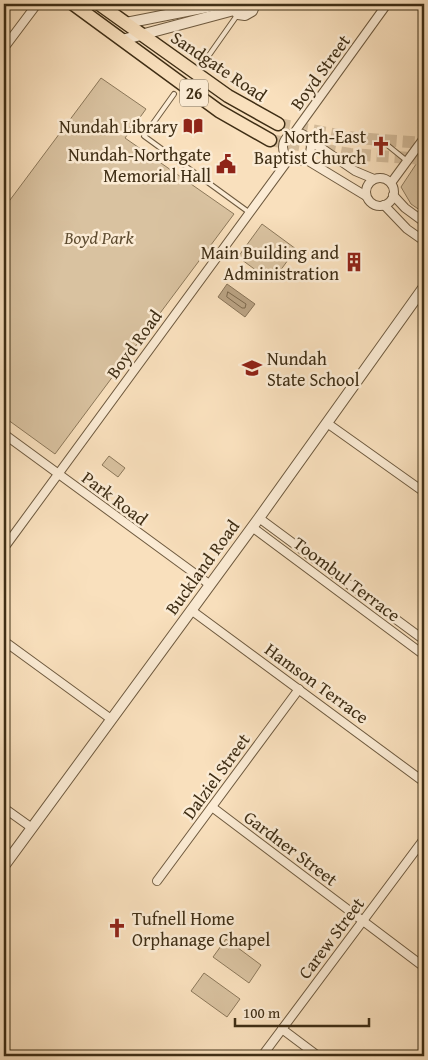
<svg xmlns="http://www.w3.org/2000/svg" width="428" height="1060" font-family="'Gentium Book Plus',serif">
<rect width="100%" height="100%" fill="#f9e0bd"/>
<filter id="stains"><feTurbulence type="fractalNoise" baseFrequency=".004" numOctaves="4"/><feColorMatrix values="0 0 0 0 .2 0 0 0 0 .09 0 0 0 0 .02 0 0 0 .5 -.17"/></filter>
<radialGradient id="worn" r=".72"><stop offset=".6" stop-color="#630" stop-opacity="0"/><stop offset="1" stop-color="#630" stop-opacity=".3"/></radialGradient>
<g fill="#d9c2a0" stroke="#8c785a">
<path d="M101,78L146,109L125,138L234,214L55,454L4,417V208Z"/>
<path d="M424,152V213L411,204L401,187Z"/>
<path d="M262,224L296,249L272,282L238,257Z"/>
<path d="M109,456L125,468L118,477L102,465Z"/>
<path d="M226,939L261,965L249,983L213,957Z"/>
<path d="M204,973L240,999L227,1017L191,991Z"/>
</g>
<path fill="#baa384" stroke="#897458" d="M227,284L255,304L245,317L218,297Z"/>
<g fill="none" stroke-linecap="round" stroke-linejoin="round">
<path stroke="#7c684c" stroke-width="1" d="M228,292L246,304L245,308H242L227,297Z"/>
<g stroke="#d4bc9b" stroke-width="12" stroke-dasharray="12 6" stroke-linecap="butt">
<path d="M278,124L355,138L424,143"/>
<path d="M270,140L350,154L424,159"/>
</g>
<defs>
<g id="service">
<path d="M207,58L238,14"/>
<path d="M174,94L144,136L250,213"/>
<path d="M386,144L407,161"/>
</g>
<g id="minor">
<path d="M4,48L37,4"/>
<circle cx="297" cy="147" r="14"/>
<path d="M294,133L387,4"/>
<path d="M311,143L320,147L355,171L374,179"/>
<path d="M305,159L366,196"/>
<circle cx="380" cy="192" r="14"/>
<path d="M391,183L424,138"/>
<path d="M393,195L405,208L424,222"/>
<path d="M384,205L407,229L424,241"/>
<path d="M327,423L424,492"/>
<path d="M4,434L209,584"/>
<path d="M259,518L424,640"/>
<path d="M252,527L424,655"/>
<path d="M4,548L289,159"/>
<path d="M191,610L424,782"/>
<path d="M4,641L111,719"/>
<path d="M212,807L424,967"/>
<path d="M4,808L32,828"/>
<path d="M157,881L299,689"/>
<path d="M282,1029L318,1056"/>
<path d="M262,1056L424,839"/>
</g>
<g id="tertiary">
<path d="M232,6L238,14L245,15L252,11L255,4"/>
<path d="M126,23L222,4"/>
<path d="M122,40L234,10"/>
<path d="M4,866L259,518L424,287"/>
</g>
<g id="trunk">
<path d="M73,4L219,111L270,140"/>
<path d="M99,4L228,96L278,124"/>
</g>
</defs>
<use href="#service" stroke="#6e5a3f" stroke-width="6"/>
<use href="#minor" stroke="#6e5a3f" stroke-width="10"/>
<use href="#tertiary" stroke="#6e5a3f" stroke-width="12"/>
<use href="#trunk" stroke="#3f2e15" stroke-width="15"/>
<use href="#service" stroke="#fbebd4" stroke-width="4"/>
<use href="#minor" stroke="#fbebd4" stroke-width="8"/>
<use href="#tertiary" stroke="#fbebd4" stroke-width="10"/>
<use href="#trunk" stroke="#f9e0bd" stroke-width="12"/>
</g>
<defs>
<symbol id="library-bare" viewBox="-9 -9 18 18"><path d="M-6-4Q-3-5.5-.7-3.5V5Q-3 3-6 4ZM6-4Q3-5.5 .7-3.5V5Q3 3 6 4Z" fill="#8f2418" stroke="#fbebd4" stroke-width="2.5" paint-order="stroke"/></symbol>
<symbol id="church-bare" viewBox="-9 -9 18 18"><path d="M-1.2-6h2.4v3.5h3.3v2.4h-3.3V6h-2.4V-.1h-3.3v-2.4h3.3Z" fill="#8f2418" stroke="#fbebd4" stroke-width="2.5" paint-order="stroke"/></symbol>
<symbol id="civic-bare" viewBox="-9 -9 18 18"><path d="M-.6-6.5H3V-4.5H.6V-3L4-1V1h2V6H-6V1h2V-1L-.6-3ZM-1.2 2.5V6h2.4V2.5Z" fill="#8f2418" stroke="#fbebd4" stroke-width="2.5" paint-order="stroke"/></symbol>
<symbol id="building-bare" viewBox="-9 -9 18 18"><path d="M-4-6H4V6H1V3H-1V6H-4ZM-2.5-4.3h1.7v1.8h-1.7ZM.8-4.3h1.7v1.8H.8ZM-2.5-1h1.7V.8h-1.7ZM.8-1h1.7V.8H.8Z" fill="#8f2418" stroke="#fbebd4" stroke-width="2.5" paint-order="stroke"/></symbol>
<symbol id="school-bare" viewBox="-9 -9 18 18"><path d="M0-5L7-2L0 1L-7-2ZM-4 1L0 2.5L4 1V4Q0 6-4 4Z" fill="#8f2418" stroke="#fbebd4" stroke-width="2.5" paint-order="stroke"/></symbol>
</defs>
<g fill-rule="evenodd">
<use href="#library-bare" x="179" y="112" width="28" height="28"/>
<use href="#church-bare" x="367" y="132" width="28" height="28"/>
<use href="#civic-bare" x="212" y="150" width="28" height="28"/>
<use href="#building-bare" x="340" y="248" width="28" height="28"/>
<use href="#school-bare" x="238" y="354" width="28" height="28"/>
<use href="#church-bare" x="103" y="914" width="28" height="28"/>
</g>
<g text-anchor="middle" dominant-baseline="central" stroke-width="5" stroke-linejoin="round" paint-order="stroke">
<rect fill="#fbebd4" stroke="#77674e" stroke-width="1" x="180" y="79.5" width="28" height="27" rx="4"/>
<g font-size="16" font-weight="bold" fill="#3f2e15">
<text x="194" y="93">26</text>
</g>
<g font-size="18" fill="#3f2e15" stroke="#fbebd4">
<text transform="translate(219 66) rotate(34)">Sandgate Road</text>
<text transform="translate(320 72) rotate(-54)">Boyd Street</text>
<text transform="translate(134 344) rotate(-54)">Boyd Road</text>
<text transform="translate(115 498) rotate(37)">Park Road</text>
<text transform="translate(202 567) rotate(-54)">Buckland Road</text>
<text transform="translate(347 579) rotate(37)">Toombul Terrace</text>
<text transform="translate(317 683) rotate(36)">Hamson Terrace</text>
<text transform="translate(216 776) rotate(-54)">Dalziel Street</text>
<text transform="translate(291 848) rotate(37)">Gardner Street</text>
<text transform="translate(331 938) rotate(-53)">Carew Street</text>
</g>
<g font-size="18" fill="#3f2e15" stroke="#fbebd4" text-anchor="end">
<text x="178" y="126">Nundah Library</text>
<text x="366" y="136">North-East<tspan x="366" dy="21">Baptist Church</tspan></text>
<text x="211" y="154">Nundah-Northgate<tspan x="211" dy="21">Memorial Hall</tspan></text>
<text x="339" y="252">Main Building and<tspan x="339" dy="21">Administration</tspan></text>
<text x="267" y="358" text-anchor="start">Nundah<tspan x="267" dy="21">State School</tspan></text>
<text x="132" y="918" text-anchor="start">Tufnell Home<tspan x="132" dy="21">Orphanage Chapel</tspan></text>
</g>
<g font-size="18" font-style="italic" fill="#5e4c31" stroke="#fbebd4">
<text x="99" y="237">Boyd Park</text>
</g>
</g>
<rect width="428" height="1060" fill="none" stroke="#f9e0bd" stroke-width="20"/>
<rect x="5" y="5" width="418" height="1050" fill="none" stroke="#3f2e15" stroke-width="2.5"/>
<rect x="10" y="10" width="408" height="1040" fill="none" stroke="#3f2e15"/>
<path d="M235 1018v8h134v-8" fill="none" stroke="#3f2e15" stroke-width="2.5"/>
<text x="243" y="1018" font-size="15" fill="#3f2e15" stroke="#fbebd4" stroke-width="4" paint-order="stroke">100 m</text>
<rect width="100%" height="100%" filter="url(#stains)"/>
<rect width="100%" height="100%" fill="url(#worn)"/>
</svg>
